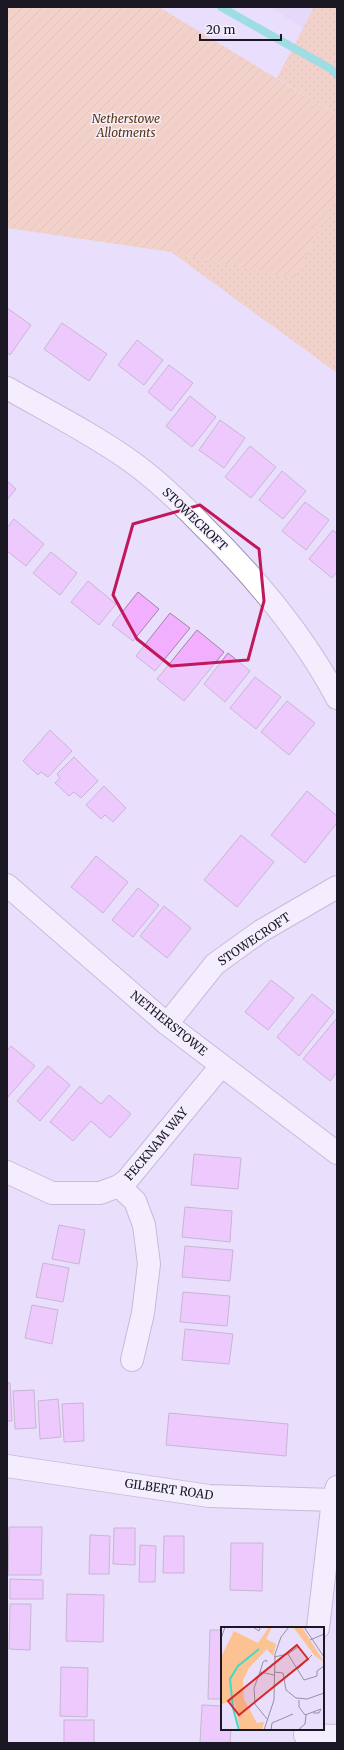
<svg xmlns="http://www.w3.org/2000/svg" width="344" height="1750" font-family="Merriweather,serif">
<defs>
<pattern id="grass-dots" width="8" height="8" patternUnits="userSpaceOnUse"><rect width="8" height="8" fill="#fcc291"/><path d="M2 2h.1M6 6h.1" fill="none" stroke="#d7a67d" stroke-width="1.8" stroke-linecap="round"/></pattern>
<pattern id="garden-furrows" width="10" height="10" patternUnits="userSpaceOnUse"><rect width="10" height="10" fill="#fcc291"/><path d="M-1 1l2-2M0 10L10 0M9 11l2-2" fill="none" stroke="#d7a67d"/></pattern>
</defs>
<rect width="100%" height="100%" fill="#e9dffc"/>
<path fill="#ded2f5" d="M271,7H337V48L304,29Z"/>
<g fill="url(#grass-dots)">
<path d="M314,7H337V115L277,78Z"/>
<path d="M337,195V373L171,252L294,278Z"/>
</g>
<path fill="url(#garden-furrows)" d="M7,7H159L337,115V195L294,279L171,252L7,228Z"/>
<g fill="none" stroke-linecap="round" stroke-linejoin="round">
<path stroke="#41dbc5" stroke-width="8" d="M221,7L331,69L337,75"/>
</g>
<g fill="#f3afff" stroke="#9e85a2">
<path d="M7,308L31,325L10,355L7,352Z"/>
<path d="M62,323L107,354L89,381L44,349Z"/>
<path d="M137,340L163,360L144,385L118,365Z"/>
<path d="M169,365L193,383L171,411L148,392Z"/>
<path d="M190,396L216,417L192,447L166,426Z"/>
<path d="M220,420L245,438L224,468L199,450Z"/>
<path d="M250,446L276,467L251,498L225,477Z"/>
<path d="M282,471L306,491L283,519L259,500Z"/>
<path d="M7,481L16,489L7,500Z"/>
<path d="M305,502L329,520L306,550L282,531Z"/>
<path d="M14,519L44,544L26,566L7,551V528Z"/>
<path d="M333,530L337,534V572L332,578L309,559Z"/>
<path d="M51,552L77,573L60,595L33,573Z"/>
<path d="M88,581L116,604L99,625L71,602Z"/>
<path d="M138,592L159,609L133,641L112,625Z"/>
<path d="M170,613L190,628L155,671L136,656Z"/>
<path d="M197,630L224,652L184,701L157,679Z"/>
<path d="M228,653L250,671L225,702L204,684Z"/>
<path d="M255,677L281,697L256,729L230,708Z"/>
<path d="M287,701L315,723L289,755L261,732Z"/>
<path d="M50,730L72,751L48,777L41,772L38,775L23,761Z"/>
<path d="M74,757L98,781L81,798L74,792L69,796L55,783L60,778L57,774Z"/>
<path d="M104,786L126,808L113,822L105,815L101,819L86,805Z"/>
<path d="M307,791L337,816V823L305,863L271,835Z"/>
<path d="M241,835L274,862L237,907L204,880Z"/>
<path d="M96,856L128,882L103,913L71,887Z"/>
<path d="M138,888L159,905L133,937L112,920Z"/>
<path d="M164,906L191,928L167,958L140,936Z"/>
<path d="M271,980L294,998L268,1030L245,1012Z"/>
<path d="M312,994L334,1012L299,1056L277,1037Z"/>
<path d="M337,1018V1072L330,1081L303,1059Z"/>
<path d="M11,1046L35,1066L7,1098V1051Z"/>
<path d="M48,1066L70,1085L40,1121L17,1101Z"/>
<path d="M80,1086L101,1104L109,1095L131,1114L110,1138L91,1121L73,1141L50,1122Z"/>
<path d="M194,1154L241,1158L238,1189L191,1185Z"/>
<path d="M185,1207L232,1211L230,1242L182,1237Z"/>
<path d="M59,1225L85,1230L79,1264L52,1259Z"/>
<path d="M185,1246L233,1250L230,1281L182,1277Z"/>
<path d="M43,1263L69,1268L63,1302L36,1297Z"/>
<path d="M183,1292L230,1296L227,1326L180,1322Z"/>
<path d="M32,1305L58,1310L52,1344L25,1338Z"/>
<path d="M185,1329L233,1334L229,1364L182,1360Z"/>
<path d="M7,1383H10L12,1421H7Z"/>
<path d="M34,1390L36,1428L15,1429L13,1391Z"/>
<path d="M58,1399L61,1437L40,1439L38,1401Z"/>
<path d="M83,1403L84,1441L64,1442L62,1404Z"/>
<path d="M169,1413L288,1424L286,1456L166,1445Z"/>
<path d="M9,1527H42L41,1575H8Z"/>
<path d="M114,1528H135V1565L113,1564Z"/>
<path d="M90,1535L110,1536L109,1574H89Z"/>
<path d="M164,1536H184V1573H163Z"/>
<path d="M231,1543H263L262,1591L230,1590Z"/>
<path d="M140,1545L156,1546L155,1582H139Z"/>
<path d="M10,1579L43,1580V1599H10Z"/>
<path d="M67,1594L104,1595L103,1642L66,1641Z"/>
<path d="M10,1604H31L30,1650L9,1649Z"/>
<path d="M210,1630H222V1699H208Z"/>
<path d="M61,1667L88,1668L87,1717L60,1716Z"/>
<path d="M202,1705L222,1706V1729H231L230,1743H200Z"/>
<rect x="64" y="1720" width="30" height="23"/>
</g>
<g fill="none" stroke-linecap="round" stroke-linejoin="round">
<defs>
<g id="minor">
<path d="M7,388C49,412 93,434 132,462C158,481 182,504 204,527C256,578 303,634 337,698"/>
<path d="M167,1024L215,964L261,931L337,887"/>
<path d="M7,1172L52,1193H100L119,1186L127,1180L221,1066"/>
<path d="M119,1186L135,1201L144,1225L149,1264L143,1313L132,1360"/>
<path d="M7,1466L209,1496L333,1500"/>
<path d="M318,1628L333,1500L337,1487"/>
<path d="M306,1729L305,1735L337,1736"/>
</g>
<path id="tertiary" d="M7,885L167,1024L337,1153"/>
</defs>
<use href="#minor" stroke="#9d91b3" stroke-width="24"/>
<use href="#tertiary" stroke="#9d91b3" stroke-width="24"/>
<use href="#minor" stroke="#fff" stroke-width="22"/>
<use href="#tertiary" stroke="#fff" stroke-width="22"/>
</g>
<path d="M0 0H344V1750H0ZM200,505L259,549L264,601L248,660L171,666L137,639L113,595L133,524Z" fill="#e9dffc" fill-opacity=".55" fill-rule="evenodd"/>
<path fill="none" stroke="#c2185b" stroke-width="3" stroke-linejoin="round" d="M200,505L259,549L264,601L248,660L171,666L137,639L113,595L133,524Z"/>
<g text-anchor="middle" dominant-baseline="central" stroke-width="3" stroke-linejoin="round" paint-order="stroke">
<g font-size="12" font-style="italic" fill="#5c350c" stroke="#f4effe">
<text x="126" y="118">Netherstowe<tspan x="126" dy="14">Allotments</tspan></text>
</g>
<g font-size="12" fill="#1b1723" stroke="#f4effe">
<text transform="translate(195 519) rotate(44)">STOWECROFT</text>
<text transform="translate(254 939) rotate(-34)">STOWECROFT</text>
<text transform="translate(169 1023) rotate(39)">NETHERSTOWE</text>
<text transform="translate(156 1144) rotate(-50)">FECKNAM WAY</text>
<text transform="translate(169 1489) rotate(8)">GILBERT ROAD</text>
</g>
</g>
<g transform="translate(221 1627)">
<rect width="103" height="103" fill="#e9dffc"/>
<path d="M48,0H51L45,12L55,17L52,29L46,22L28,41L22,53L23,73L20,67L12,69L13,74L0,77V30L13,4L37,16ZM72,0H81L103,35L94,29Z" fill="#fcc291"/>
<path d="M20,67L36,96L43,95L41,103H19L12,69Z" fill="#fcc291"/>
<path fill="none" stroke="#41dbc5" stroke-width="2" d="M18,103L12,81L9,52L17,39L38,22"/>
<path fill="none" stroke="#978fa5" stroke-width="1" d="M32,0L38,4L39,1L37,0M83,0L103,30M0,12L4,0M89,13L103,7M67,27L83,53L96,49V44L103,39M53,30L67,27L77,20L76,19M77,42L91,28M39,45L42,35L45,33L46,35M53,45L62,46L65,63L75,71L86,72L103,66M78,73V80L84,88L100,82L98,86H92M46,92L34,77L33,61L39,45L53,48M43,103L53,73L54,27L60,10L68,0M50,103L51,96L72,87M77,103L84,97L85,88"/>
<path fill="#d62828" fill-opacity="0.15" stroke="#d62828" stroke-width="2" d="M76,18L87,32L18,88L7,74Z"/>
<rect width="103" height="103" fill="none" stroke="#1b1723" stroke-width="2"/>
</g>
<rect width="344" height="1750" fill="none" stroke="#1b1723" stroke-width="16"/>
<path d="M200 34v6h81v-6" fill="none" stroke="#1b1723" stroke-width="2"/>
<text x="206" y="34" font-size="12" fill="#1b1723" stroke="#f4effe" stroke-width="3" paint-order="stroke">20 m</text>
</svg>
